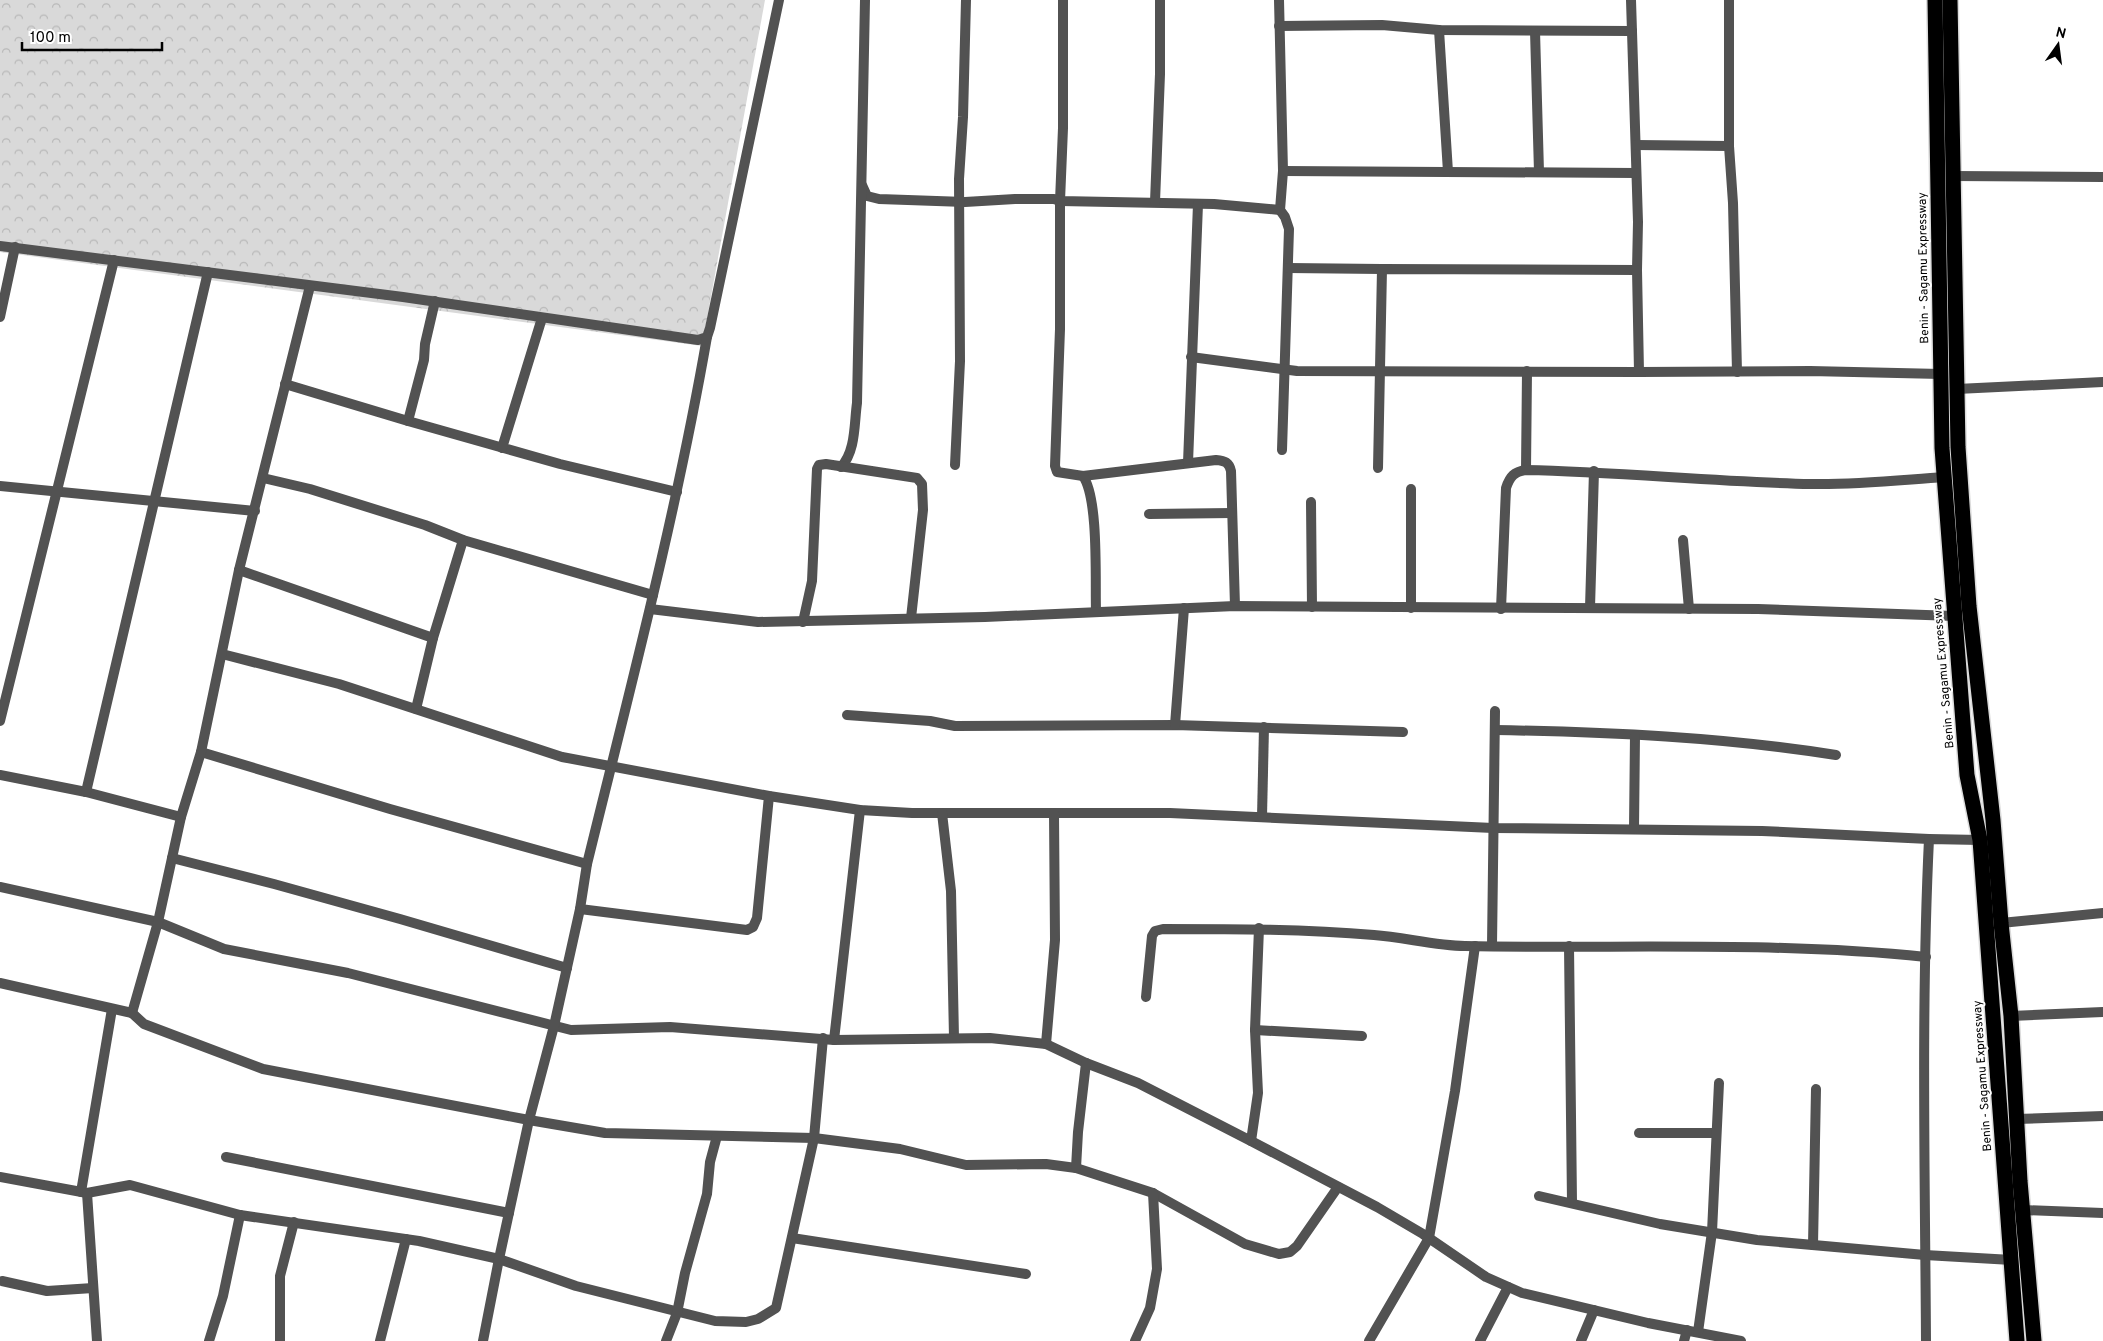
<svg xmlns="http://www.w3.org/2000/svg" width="2103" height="1341" font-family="Overpass,sans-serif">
<defs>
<pattern id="forest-crowns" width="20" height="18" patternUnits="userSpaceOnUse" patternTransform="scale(1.25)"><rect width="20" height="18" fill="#d9d9d9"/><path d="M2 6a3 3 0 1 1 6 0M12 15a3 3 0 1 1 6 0" fill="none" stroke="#b8b8b8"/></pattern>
</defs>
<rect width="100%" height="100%" fill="#fff"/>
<path fill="url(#forest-crowns)" d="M0,0H765L702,346L0,252Z"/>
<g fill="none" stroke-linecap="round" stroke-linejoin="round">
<defs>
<g id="highway">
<path d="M1935,0L1942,448L1967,775L1980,840L2017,1341"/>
<path d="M1950,0L1958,447L1969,606L1993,820L2001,923L2011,1016L2020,1181L2034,1341"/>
</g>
</defs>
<use href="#highway" stroke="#dbdbdb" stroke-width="18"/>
<g stroke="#525252" stroke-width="10">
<path d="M1063,0V128L1060,201V329L1055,466L1057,472L1083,476L1216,460C1225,461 1229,462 1231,471L1235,606"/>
<path d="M1279,0L1283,171L1280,210L1285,217L1289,229L1282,450"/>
<path d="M1631,0L1638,222L1637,270L1639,372"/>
<path d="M1729,0V146L1733,203L1737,372"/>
<path d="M1279,26L1382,25L1439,30L1632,31"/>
<path d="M1439,30L1448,172"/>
<path d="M1535,31L1539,172"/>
<path d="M1636,145L1729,146"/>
<path d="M1283,171L1636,173"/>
<path d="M1952,176L2103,177"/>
<path d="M862,185L867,196L879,199L965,202L1015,199H1054L1060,201L1214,204L1280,210"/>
<path d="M1155,202L1160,74V0"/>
<path d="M0,246L403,297L698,340L707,337L710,328L779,0"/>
<path d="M1288,268L1382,269"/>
<path d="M435,301L425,344L424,360L408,421L560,464L677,492"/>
<path d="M0,317L15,247"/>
<path d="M1191,357L1297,371L1639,372L1810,371L1941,374"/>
<path d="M285,384L408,421"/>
<path d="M1957,389L2103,382"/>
<path d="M502,448L542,318"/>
<path d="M1188,463L1198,204"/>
<path d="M955,465L960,361L959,179L963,117L966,0"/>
<path d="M841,467C856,451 854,424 857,403L865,0"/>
<path d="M1378,468L1382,269L1637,270"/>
<path d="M1526,470L1527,371"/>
<path d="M1083,476C1099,499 1095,581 1096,611"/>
<path d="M263,478L310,489L425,525L463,540L653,595"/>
<path d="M0,486L255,511"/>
<path d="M1411,489V608"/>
<path d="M1311,502L1312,607"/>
<path d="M1149,514L1232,513"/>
<path d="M1683,540L1689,609"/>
<path d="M239,570L433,638L463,540"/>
<path d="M1590,608L1594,471"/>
<path d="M650,609L758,622L985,617L1235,606L1758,609L1954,616"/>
<path d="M1501,609L1506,488C1510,476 1514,472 1526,470C1621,472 1716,482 1811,484C1855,485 1900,480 1944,477"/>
<path d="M803,622L812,581L817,469L819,465L826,464L917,478L922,484L923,510L911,618"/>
<path d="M222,654L339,684L562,757L769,796L860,810L912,813H1170L1493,828L1762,831L1929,839"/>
<path d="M416,709L433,638"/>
<path d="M847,715L930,721L955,726L1175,725L1403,732"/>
<path d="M0,721L114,260"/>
<path d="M1175,725L1184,608"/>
<path d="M1495,730C1609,732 1723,737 1836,755"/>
<path d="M201,752L390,809L587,864"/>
<path d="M0,775L86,792L181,817"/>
<path d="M86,792L208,272"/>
<path d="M942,813L951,891L954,1038"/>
<path d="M1262,817L1264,727"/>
<path d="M1634,829L1635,735"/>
<path d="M172,858L274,884L400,919L567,968"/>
<path d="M0,887L158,922L224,949L348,973L571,1030L670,1027L834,1040L990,1038L1046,1044L1086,1063L1138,1083L1251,1141L1377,1207L1423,1234L1486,1277L1522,1293L1648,1323L1741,1341"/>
<path d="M580,909L747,930L753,927L757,918L769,796"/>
<path d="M2001,923L2103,913"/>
<path d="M1492,946L1495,711"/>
<path d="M1569,946L1572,1202"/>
<path d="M0,983L132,1013L158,922L181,817L201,752L239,570L310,286"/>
<path d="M1146,997L1152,936L1155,931L1163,929C1233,929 1304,929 1374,935C1404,937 1435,946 1465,946C1619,949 1773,941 1926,957"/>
<path d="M132,1013L144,1024L263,1069L529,1120L605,1133L814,1138L900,1149L966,1165L1046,1164L1076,1168L1153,1193L1245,1244L1279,1254L1290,1252L1297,1246L1338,1187"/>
<path d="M2011,1016L2103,1012"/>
<path d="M1255,1030L1362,1036"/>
<path d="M834,1040L860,810"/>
<path d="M1046,1044L1055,940L1054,813"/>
<path d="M2016,1119L2103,1116"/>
<path d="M1639,1133H1716"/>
<path d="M1251,1141L1258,1093L1255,1030L1259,928"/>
<path d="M226,1157L509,1213"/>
<path d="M1076,1168L1078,1132L1086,1063"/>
<path d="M0,1177L87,1193L130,1185L240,1215L419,1241L499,1259L576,1286L715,1321L746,1322L758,1319L776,1308L814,1138L823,1038"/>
<path d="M81,1192L112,1009"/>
<path d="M87,1193L97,1341"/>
<path d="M1539,1196L1660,1224L1757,1240L1925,1255L2012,1260"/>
<path d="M2024,1210L2103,1213"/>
<path d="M792,1238L1026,1274"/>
<path d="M1813,1245L1816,1089"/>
<path d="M2,1281L47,1291L93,1288"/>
<path d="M1698,1332L1712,1232L1719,1083"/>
<path d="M209,1341L223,1296L240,1215"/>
<path d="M280,1341V1276L294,1222"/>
<path d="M380,1341L406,1239"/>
<path d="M483,1341L499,1259L529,1120L554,1026L580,909L587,864C630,689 676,515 707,337"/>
<path d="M666,1341L677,1313L685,1273L707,1194L710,1162L717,1136"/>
<path d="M1135,1341L1150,1308L1157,1269L1153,1193"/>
<path d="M1369,1341L1429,1238L1455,1091L1475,946"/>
<path d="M1480,1341L1508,1287"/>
<path d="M1581,1341L1594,1310"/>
<path d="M1684,1341L1687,1330"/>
<path d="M1926,1341C1925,1174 1921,1006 1929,839L1980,840"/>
</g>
<use href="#highway" stroke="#000" stroke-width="15"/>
</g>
<g text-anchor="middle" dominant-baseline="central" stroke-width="4" stroke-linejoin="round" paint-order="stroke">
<g font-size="12" fill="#000" stroke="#fff">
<text transform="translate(1924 268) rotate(-91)">Benin - Sagamu Expressway</text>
<text transform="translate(1944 673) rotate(-95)">Benin - Sagamu Expressway</text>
<text transform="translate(1983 1076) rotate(-94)">Benin - Sagamu Expressway</text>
</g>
</g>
<g transform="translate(2058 45) rotate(14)" stroke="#ffffff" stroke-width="4" paint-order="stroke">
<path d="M0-4L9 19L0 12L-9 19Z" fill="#000000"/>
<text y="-8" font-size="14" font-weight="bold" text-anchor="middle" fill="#000000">N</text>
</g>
<path d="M22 42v8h140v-8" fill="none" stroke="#000000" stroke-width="2.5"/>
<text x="30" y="42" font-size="15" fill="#000000" stroke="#ffffff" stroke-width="4" paint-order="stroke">100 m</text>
</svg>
